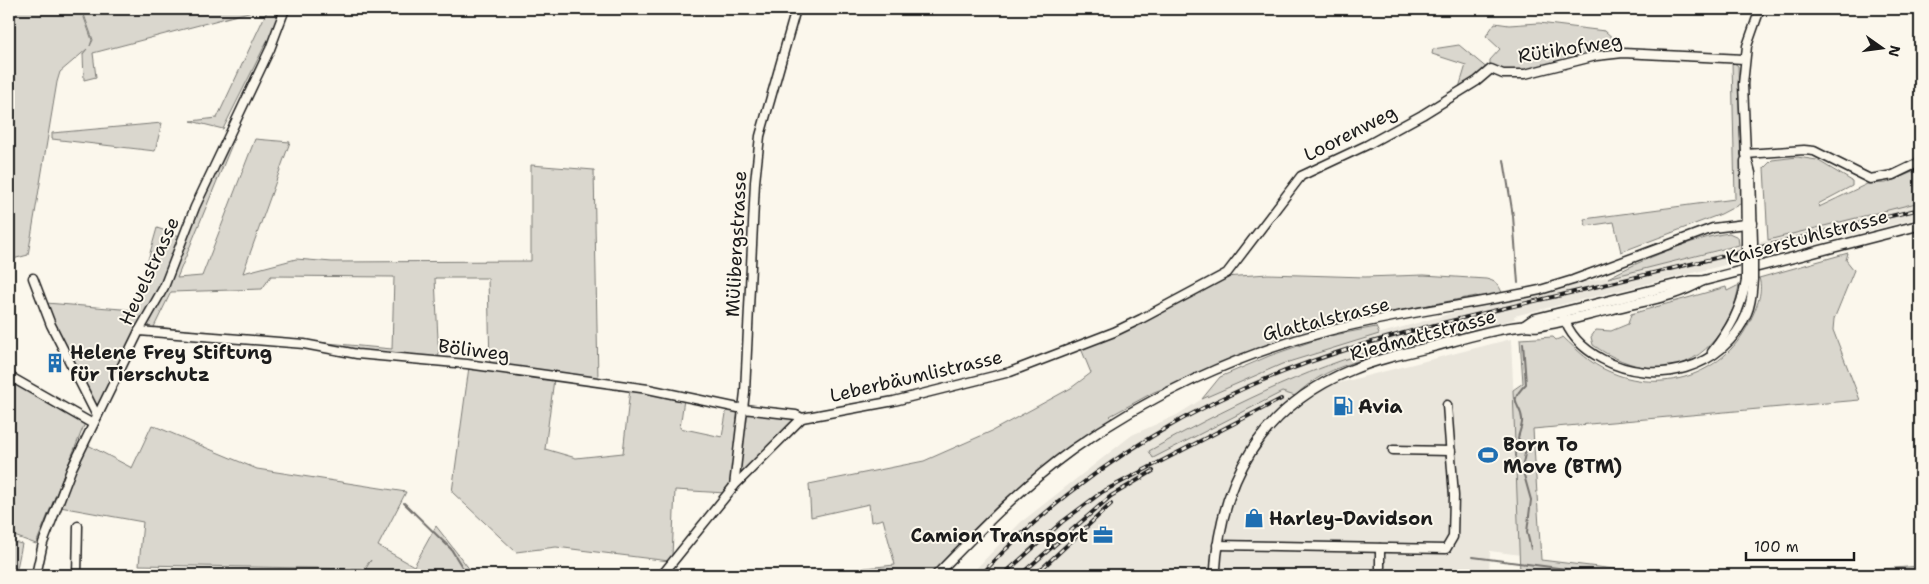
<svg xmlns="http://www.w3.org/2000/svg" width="1929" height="584" font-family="'Shantell Sans',sans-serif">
<rect width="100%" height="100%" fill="#fbf7ec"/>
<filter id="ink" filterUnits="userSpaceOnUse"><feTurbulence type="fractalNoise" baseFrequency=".02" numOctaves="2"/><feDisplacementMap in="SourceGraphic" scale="10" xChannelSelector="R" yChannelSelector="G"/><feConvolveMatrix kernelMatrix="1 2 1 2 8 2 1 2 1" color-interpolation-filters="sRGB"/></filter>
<g filter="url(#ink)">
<path fill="#eae6dc" d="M1920,202V218L1514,316L1515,319L1346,361L1315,375L1288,396L1511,339L1521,555L1490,551L1489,575H970L1020,523L1132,435L1177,415L1202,399L1282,364L1335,346L1460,311L1539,296L1585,282L1768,240Z"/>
<g fill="#dad7ce" stroke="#7b7a75" fill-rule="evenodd">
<path d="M9,9H81L92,40L90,46L93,40L82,9H260L93,53L96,77L84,80L83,54L87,49L60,72L57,82L28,255L9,260Z"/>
<path d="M268,9H283L271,41H267L223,129L191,121L217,118Z"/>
<path d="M1495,23L1509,25L1539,23L1605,31L1615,40L1619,52L1550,68L1504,72L1490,67V60L1500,49L1486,36Z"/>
<path d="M1459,45L1489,70L1458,91L1466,65L1432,54L1433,49Z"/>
<path d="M1732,61L1738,66L1742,203L1721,214L1621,252L1614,222L1586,226L1584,219L1735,199Z"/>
<path d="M162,123L155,151L52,139V133Z"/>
<path d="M231,136L235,137L177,278L202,276L255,139L290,142L243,273L296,259L332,262L531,261V165L594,170L598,380L490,366L488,278H435L439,360L143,330ZM271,276L394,277L392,349L154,327L171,292L262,289Z"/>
<path d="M1797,157L1817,160L1852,181V186L1818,204L1819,207L1867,184L1886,183L1920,169V202L1768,240L1764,168L1772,160Z"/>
<path d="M157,228L180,236L161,285L97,407L92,404L46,303L134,310Z"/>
<path d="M1729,233L1738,237L1739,245L1608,278C1641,260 1693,238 1729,233Z"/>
<path d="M1848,253L1846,260L1854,270L1834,319L1833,330L1860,400L1533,429L1541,560L1663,575L1520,573L1513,390L1523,383L1520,339L1553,337L1556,340L1563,337C1577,350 1591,364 1608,371C1660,395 1722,376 1748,325C1755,311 1764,293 1759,278Z"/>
<path d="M1268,274L1365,277L1424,275L1486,279C1495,281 1499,284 1502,293L1480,298L1476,296L1371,316L1326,328L1154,392L1110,416L1112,418C1045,464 986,517 930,575H844L865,568L895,565L883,519L871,522L869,504L811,517L809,484L924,461L992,431L1071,388L1091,373L1080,346L1224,277Z"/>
<path d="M1739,285C1733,327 1700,371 1653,368C1632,367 1610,357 1593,345L1591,337L1596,330L1611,331L1628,324L1631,314L1726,287L1727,291Z"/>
<path d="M1376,327L1379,334L1282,364L1202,399L1220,377L1269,356L1324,337Z"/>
<path d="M1387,346V352C1352,363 1322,369 1295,396L1282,392L1153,458L1149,451C1225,409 1302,370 1387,346Z"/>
<path d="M469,367L554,379L545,449L576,458L623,453L630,389L684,399L680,428L722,437L727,408L800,419L726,493L675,490L672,556L669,561L556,547L516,552L452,492Z"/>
<path d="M9,380L85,423L36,544L9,534Z"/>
<path d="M152,425L257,469L406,492L378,546L414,566L436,526L474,575H362L371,560L363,569L139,565L143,522L60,507L74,471L88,445L132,468Z"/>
<path d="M9,541L22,544L16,573L9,572Z"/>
<path d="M1920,566V575H1807Z"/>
</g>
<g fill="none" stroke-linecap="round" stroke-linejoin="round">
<g stroke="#74726e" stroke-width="2">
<path d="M1504,160L1513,216L1518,283"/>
<path d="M1523,343L1526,384C1506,404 1521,403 1522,419C1523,425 1519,432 1518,438L1526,449L1522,468L1531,500L1527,532L1531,549"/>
<path d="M404,503L451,549L467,575"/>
<path d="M1473,557L1612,575"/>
<path d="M1870,575L1920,570"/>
</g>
<defs>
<g id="minor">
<path d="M1746,154L1804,150L1814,151L1870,179L1893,175L1920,162"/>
<path d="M1745,161L1746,244"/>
<path d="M1753,243L1751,173L1746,154L1743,84L1747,46L1760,9"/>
<path d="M33,278L51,325L97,416"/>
<path d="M1563,315C1569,336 1583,349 1602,359C1654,387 1724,370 1747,313C1752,302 1752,291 1753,279"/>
<path d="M139,331L304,344L357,354L467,364L648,389L743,409L796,415L802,418"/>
<path d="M1712,352C1730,329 1741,310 1746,281"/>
<path d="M9,376L93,424"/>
<path d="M1393,450L1451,451"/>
<path d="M734,486L745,392L755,182L760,136L796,9"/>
<path d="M1217,545L1446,549L1453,537L1454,496L1447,405"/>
<path d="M36,575L43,543L71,470L139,331L164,287L195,207L270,49L285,9"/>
<path d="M77,575L78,526"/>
<path d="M662,575L734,486L802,418L894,401L1010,372L1114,332L1141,319L1227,273L1301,176L1367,145L1422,115L1477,81L1491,69L1503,74H1525L1596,56L1623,53L1744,59"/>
<path d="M936,575C978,532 1022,486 1072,450C1148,396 1238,354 1328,331C1397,313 1470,305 1540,290L1573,280L1713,228L1753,223"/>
<path d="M1380,575V548"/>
</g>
<g id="major">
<path d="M1524,326L1534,319L1690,281H1702"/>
<path d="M1215,575C1220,481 1261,407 1351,370C1375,360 1401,354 1427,348C1458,340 1491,329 1523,326C1528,325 1533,327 1538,326C1563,322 1587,315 1612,309C1641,301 1676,297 1702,281L1920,225"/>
</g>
</defs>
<use href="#minor" stroke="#1c1c1c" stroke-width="11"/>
<use href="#major" stroke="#1c1c1c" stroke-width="12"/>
<use href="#minor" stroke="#fbf7ec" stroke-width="8"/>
<use href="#major" stroke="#fbf7ec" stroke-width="9"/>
<defs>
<g id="rail">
<path d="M981,575C1081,466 1213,390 1355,347C1427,325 1501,309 1574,292C1690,264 1805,236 1920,209"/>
<path d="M1003,575L1062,522L1102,492L1281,399"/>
<path d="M1020,575L1111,496L1153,471"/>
<path d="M1035,575L1111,504"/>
</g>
</defs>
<use href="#rail" stroke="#1c1c1c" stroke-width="4"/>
<use href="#rail" stroke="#fbf7ec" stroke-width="2" stroke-dasharray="5.5" stroke-linecap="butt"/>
<defs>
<g id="minor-bridge">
<path d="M1753,243V279"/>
<path d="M1746,281V244"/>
</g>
</defs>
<use href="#minor-bridge" stroke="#1c1c1c" stroke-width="11" stroke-linecap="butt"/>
<use href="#minor-bridge" stroke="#fbf7ec" stroke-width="8"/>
</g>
</g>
<defs>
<symbol id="building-bare" viewBox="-9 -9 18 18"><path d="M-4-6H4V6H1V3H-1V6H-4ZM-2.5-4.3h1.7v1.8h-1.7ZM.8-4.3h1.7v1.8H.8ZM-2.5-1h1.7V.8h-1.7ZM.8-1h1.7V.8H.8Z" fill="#1f6fb2" stroke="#fbf7ec" stroke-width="2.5" paint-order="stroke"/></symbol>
<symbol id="fuel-bare" viewBox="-9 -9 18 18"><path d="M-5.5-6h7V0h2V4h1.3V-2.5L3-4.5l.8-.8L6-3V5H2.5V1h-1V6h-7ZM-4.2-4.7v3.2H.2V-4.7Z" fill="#1f6fb2" stroke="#fbf7ec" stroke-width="2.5" paint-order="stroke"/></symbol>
<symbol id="stadium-bare" viewBox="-9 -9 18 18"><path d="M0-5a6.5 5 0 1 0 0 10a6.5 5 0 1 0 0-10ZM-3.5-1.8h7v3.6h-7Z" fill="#1f6fb2" stroke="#fbf7ec" stroke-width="2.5" paint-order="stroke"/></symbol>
<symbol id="shop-bare" viewBox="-9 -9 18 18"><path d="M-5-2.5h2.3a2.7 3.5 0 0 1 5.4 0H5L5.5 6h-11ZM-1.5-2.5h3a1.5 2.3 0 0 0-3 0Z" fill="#1f6fb2" stroke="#fbf7ec" stroke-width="2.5" paint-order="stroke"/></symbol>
<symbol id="office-bare" viewBox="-9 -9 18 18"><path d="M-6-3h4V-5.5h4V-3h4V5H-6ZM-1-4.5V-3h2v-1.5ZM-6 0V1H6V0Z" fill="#1f6fb2" stroke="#fbf7ec" stroke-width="2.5" paint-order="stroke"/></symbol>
</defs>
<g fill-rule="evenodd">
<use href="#building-bare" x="41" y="349" width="28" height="28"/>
<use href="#fuel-bare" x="1329" y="392" width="28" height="28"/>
<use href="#stadium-bare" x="1474" y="441" width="28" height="28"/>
<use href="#shop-bare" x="1240" y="504" width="28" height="28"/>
<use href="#office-bare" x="1089" y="521" width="28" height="28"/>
</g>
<g text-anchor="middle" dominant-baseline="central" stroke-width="4" stroke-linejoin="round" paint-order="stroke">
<g font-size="19" fill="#1c1c1c" stroke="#fbf7ec">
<text transform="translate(1570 48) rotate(-9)">Rütihofweg</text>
<text transform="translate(1350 133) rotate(-27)">Loorenweg</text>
<text transform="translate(1807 237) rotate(-15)">Kaiserstuhlstrasse</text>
<text transform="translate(736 244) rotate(-87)">Mülibergstrasse</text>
<text transform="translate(149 271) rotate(-65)">Heuelstrasse</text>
<text transform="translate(1326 319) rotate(-14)">Glattalstrasse</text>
<text transform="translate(1423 335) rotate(-15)">Riedmattstrasse</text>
<text transform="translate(474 350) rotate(7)">Böliweg</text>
<text transform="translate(916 376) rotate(-13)">Leberbäumlistrasse</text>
</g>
<g font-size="19" font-weight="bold" fill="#1c1c1c" stroke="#fbf7ec" text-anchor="start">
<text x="70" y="352">Helene Frey Stiftung<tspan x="70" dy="22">für Tierschutz</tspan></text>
<text x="1358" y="406">Avia</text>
<text x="1503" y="444">Born To<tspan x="1503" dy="22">Move (BTM)</tspan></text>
<text x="1269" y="518">Harley-Davidson</text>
<text x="1088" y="535" text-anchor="end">Camion Transport</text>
</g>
</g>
<rect width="1929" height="584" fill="none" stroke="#fbf7ec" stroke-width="30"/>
<rect x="15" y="15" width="1899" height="554" fill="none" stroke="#1c1c1c" stroke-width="2" filter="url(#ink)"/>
<g transform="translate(1882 48) rotate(104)" stroke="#fbf7ec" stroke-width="4" paint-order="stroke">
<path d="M0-4L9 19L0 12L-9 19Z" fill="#1c1c1c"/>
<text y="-8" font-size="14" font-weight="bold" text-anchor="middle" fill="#1c1c1c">N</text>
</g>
<path d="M1746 552v8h108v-8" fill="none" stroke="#1c1c1c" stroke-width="2.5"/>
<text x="1754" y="552" font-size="15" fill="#1c1c1c" stroke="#fbf7ec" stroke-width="4" paint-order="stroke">100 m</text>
</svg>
